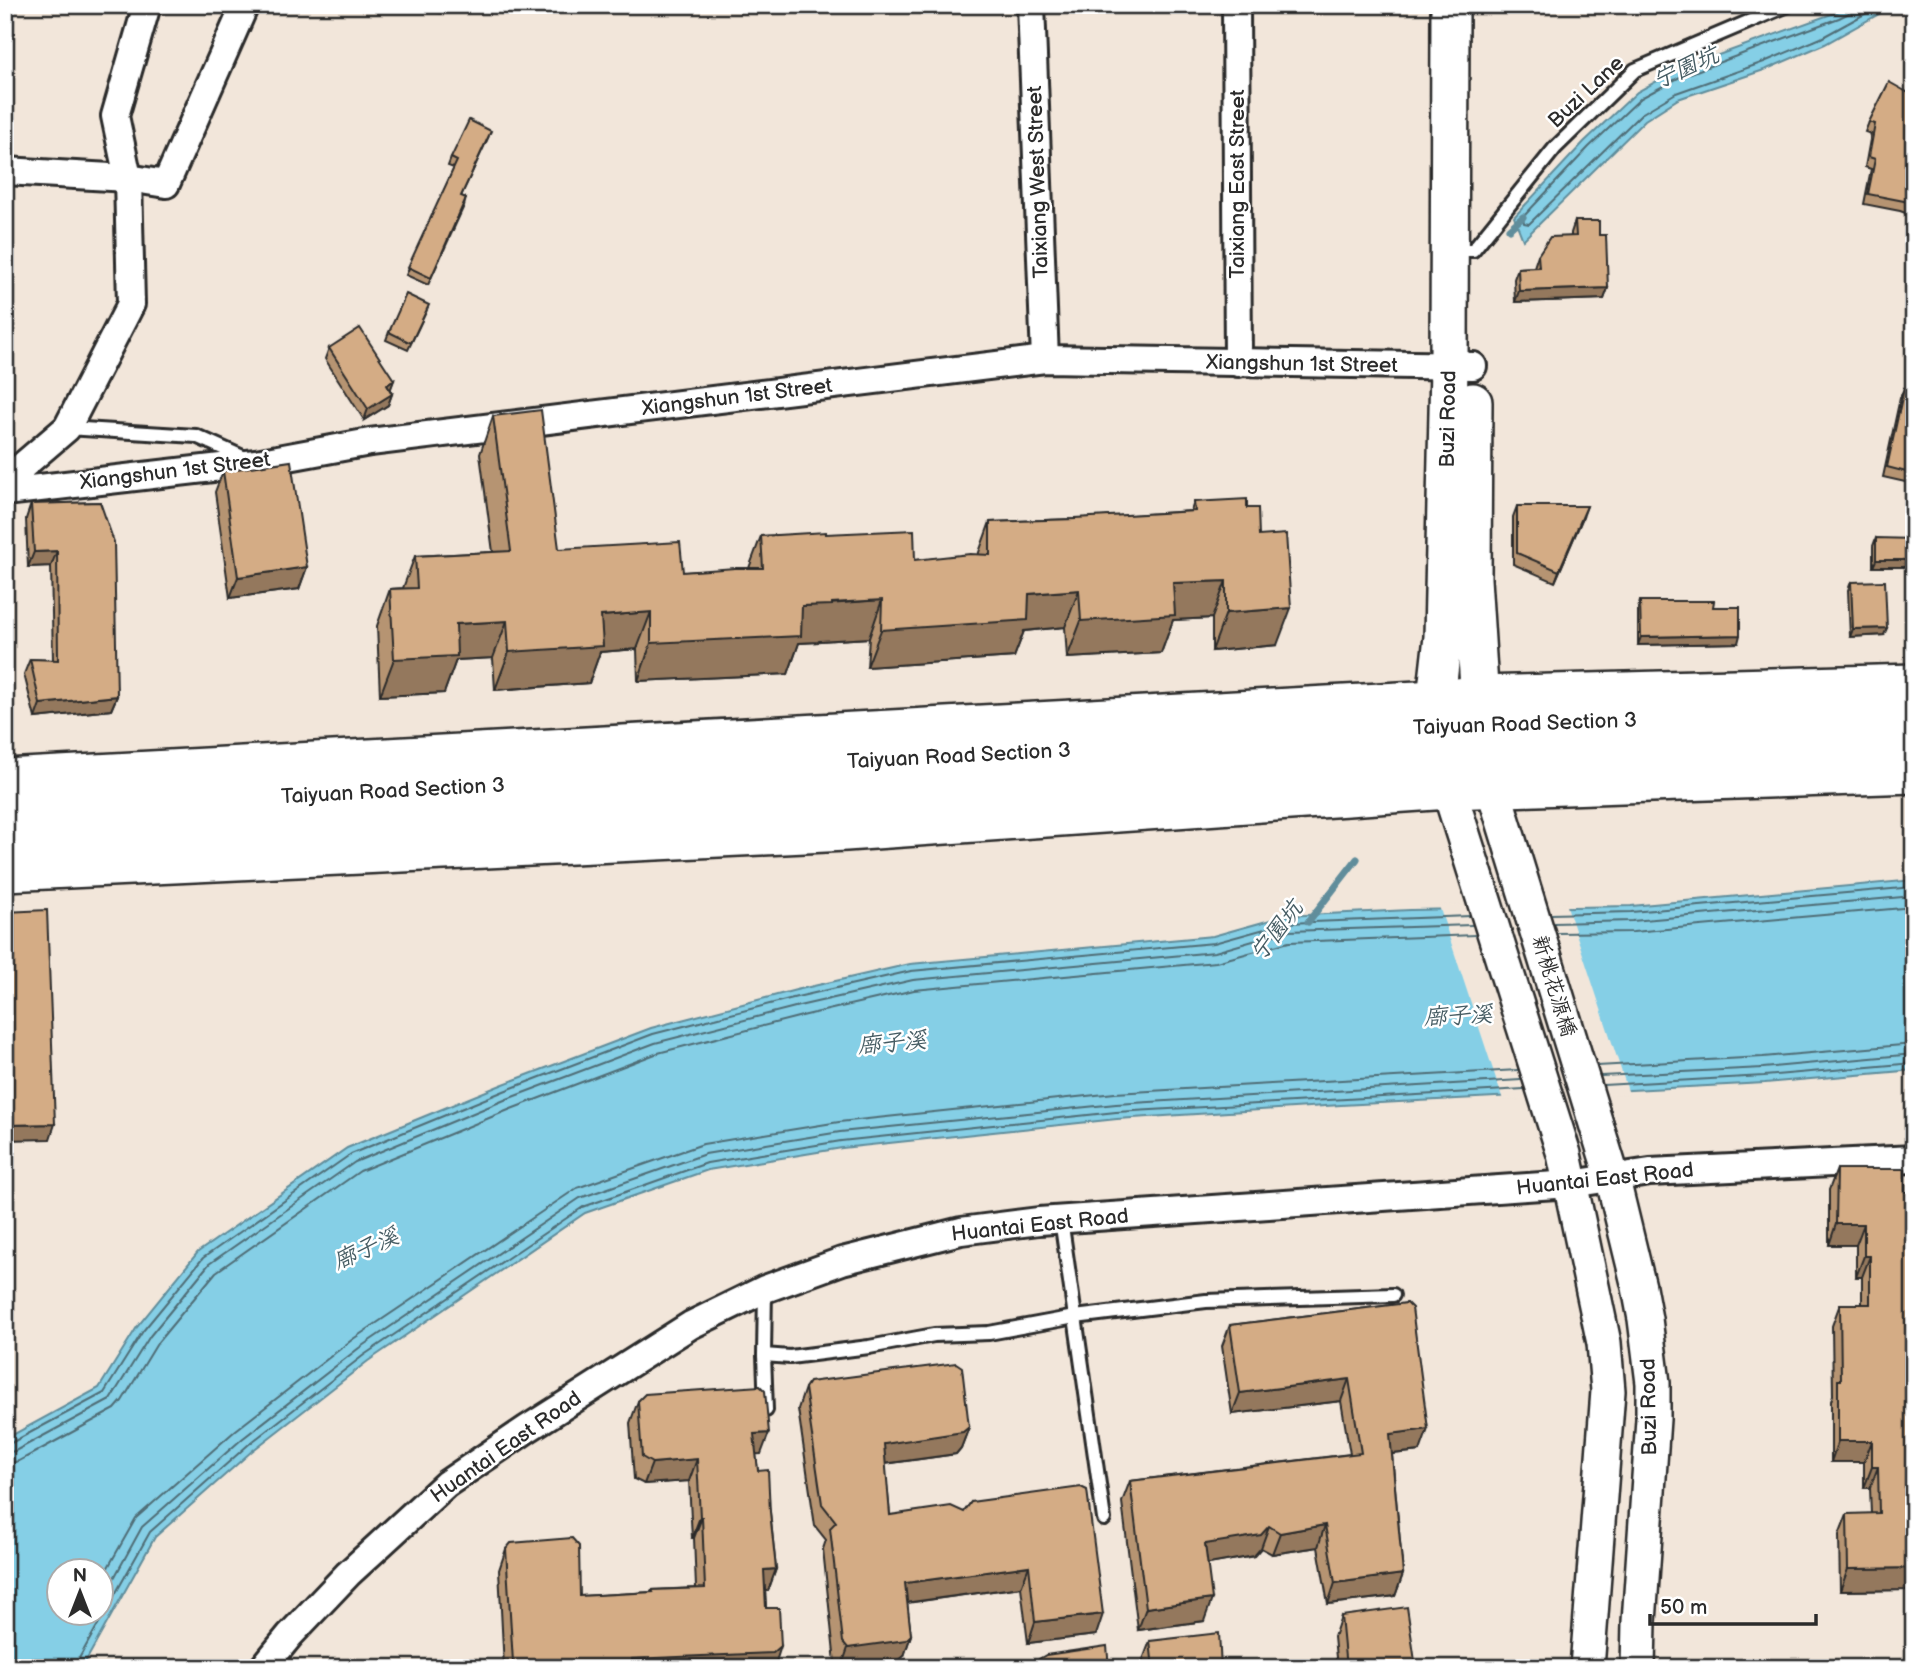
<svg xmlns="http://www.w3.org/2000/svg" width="1919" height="1673" font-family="'Balsamiq Sans','LXGW WenKai TC',sans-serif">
<rect width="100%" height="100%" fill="#f2e6da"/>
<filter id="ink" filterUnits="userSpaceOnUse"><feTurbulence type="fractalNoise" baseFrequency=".0143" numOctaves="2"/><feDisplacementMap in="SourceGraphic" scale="14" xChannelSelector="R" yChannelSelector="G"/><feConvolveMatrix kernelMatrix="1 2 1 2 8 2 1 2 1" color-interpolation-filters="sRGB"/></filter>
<g filter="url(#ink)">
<g fill="#85cfe6" stroke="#618d9b" stroke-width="2" fill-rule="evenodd">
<path d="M1849,5H1895L1825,44L1767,69L1678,99L1645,120L1523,240L1514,217L1584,142L1637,92L1677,70L1837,12Z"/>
<path d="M1914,880V1070L1765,1083L1341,1105L1117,1119L842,1148L708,1170L585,1213L368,1361L252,1451L155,1537L82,1668H5V1439L99,1388L137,1327L198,1252L347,1148L501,1085L651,1028L796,990L910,964L1213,936L1285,916L1410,910L1631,906ZM60,1572H102V1614H60Z"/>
</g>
<path fill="#f2e6da" d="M1566,903L1629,1094L1503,1100L1439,906Z"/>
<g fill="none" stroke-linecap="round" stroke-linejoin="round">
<g stroke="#4f6d76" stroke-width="2">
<path d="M1851,5L1849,13L1839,18L1680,77L1641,98L1589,147L1523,217L1524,223L1529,224L1641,114L1676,93L1764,62L1821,38L1881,5"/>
<path d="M1551,914L1631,912L1914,887"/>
<path d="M1554,923L1632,921L1914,896"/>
<path d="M1557,933L1633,932L1914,907"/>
<path d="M1597,1066L1763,1057L1914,1044"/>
<path d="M1601,1076L1763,1068L1914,1054"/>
<path d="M1603,1085L1764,1076L1914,1063"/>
<path d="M5,1444L11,1443L104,1393L143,1331L203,1258L351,1154L504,1091L653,1034L797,997L911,971L1214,943L1286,923L1470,916"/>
<path d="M5,1453L15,1451L110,1400L150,1336L209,1264L355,1162L507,1099L655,1043L799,1006L913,980L1215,952L1288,931L1472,925"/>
<path d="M5,1464L19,1461L115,1409L122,1401L158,1342L216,1272L360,1171L511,1109L658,1053L802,1016L914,990L1216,962L1289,942L1476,935"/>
<path d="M102,1578L136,1518L236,1430L353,1339L577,1188L703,1144L839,1122L1115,1093L1518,1070"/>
<path d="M102,1600L142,1527L242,1439L359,1348L580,1198L705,1154L840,1132L1116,1104L1521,1080"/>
<path d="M76,1668L77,1662L150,1532L248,1445L364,1355L583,1207L707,1163L841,1141L1116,1112L1524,1089"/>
</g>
<g stroke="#618d9b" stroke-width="7">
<path d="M1509,229L1523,217"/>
<path d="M1308,922L1357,859"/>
</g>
<defs>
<g id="service">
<path d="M1453,250H1473L1555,148L1635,70L1788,5"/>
<path d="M67,428L196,436L247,459"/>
<path d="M1061,1219L1104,1519"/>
<path d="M765,1289L764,1355L790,1357L869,1347L934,1335L989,1333L1075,1317L1206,1301L1393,1295"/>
<path d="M764,1355L766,1410"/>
</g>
<g id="minor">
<path d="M1031,5L1045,359"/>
<path d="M1236,5L1238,363"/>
<path d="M5,171L128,178L166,184L245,5"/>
<path d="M5,481L67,428L131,304L128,178L115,116L147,5"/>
<path d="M5,492L256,463L370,442L1045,359L1473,366"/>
<path d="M263,1668L290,1635L348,1574L446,1484L527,1429L691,1325L765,1289L842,1261L961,1231L1039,1221L1571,1184L1650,1172L1914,1159"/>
</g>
<g id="tertiary">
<path d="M1493,788L1612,1176L1639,1287L1645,1319L1653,1383V1419L1639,1622L1638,1668"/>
<path d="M1449,790L1564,1154L1604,1343L1608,1391L1587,1668"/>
</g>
<g id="secondary">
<path d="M1473,402L1472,579L1481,718"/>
<path d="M1436,723V699L1443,637L1449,367L1450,5"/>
<path d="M5,778L1436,699L1479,695L1914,683"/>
<path d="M5,811L173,804L1481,724L1914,711"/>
<path d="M5,837L780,802L1486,758L1914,743"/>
<path d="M5,872L846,832L1449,790L1914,774"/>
</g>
</defs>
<use href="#service" stroke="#2b2b2b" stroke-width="18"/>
<use href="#minor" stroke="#2b2b2b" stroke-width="32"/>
<use href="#tertiary" stroke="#2b2b2b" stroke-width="38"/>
<use href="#secondary" stroke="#2b2b2b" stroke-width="42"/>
<use href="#service" stroke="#fff" stroke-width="12"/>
<use href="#minor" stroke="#fff" stroke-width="26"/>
<use href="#tertiary" stroke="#fff" stroke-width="33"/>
<use href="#secondary" stroke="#fff" stroke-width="37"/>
</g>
<g fill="#b69472" stroke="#2b2b2b" stroke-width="2">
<path d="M414,5H443L440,13Z"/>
<path d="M1914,96V216L1900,211L1864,204L1871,169L1865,167L1871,134L1865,132L1869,122Z"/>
<path d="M488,138L461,196L466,198L464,206L428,285L406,275L454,168L448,166L451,158Z"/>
<path d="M1575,221L1599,235L1608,288L1604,299L1515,302L1514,279L1518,268L1534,267L1538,255L1571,236V233Z"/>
<path d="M426,312L408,350L386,340L389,332Z"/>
<path d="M329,348L394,380L390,390L392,394L388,405L364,420L325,359Z"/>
<path d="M1904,388L1914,390V484L1883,477L1900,398Z"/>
<path d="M493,416L559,549L683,572L749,568L761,536L826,534L915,560L978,555L990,522L1074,519L1191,511L1194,502L1247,508L1259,536L1277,645L1212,651V618L1173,620L1161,653L1067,658L1065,627L1024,631L1014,657L867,667L869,638L819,641L818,642L799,643L788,674L638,681L637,649L600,652L589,683L495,690L493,658L456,660L444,693L380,696L377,626L390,589L403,588L415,556L493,552L480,454Z"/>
<path d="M223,471L307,567L299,589L230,598L215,492Z"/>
<path d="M100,502L117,696L111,710L35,718L24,674L30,659L53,660L51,566L28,567L26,519L31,504Z"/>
<path d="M1517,506L1583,517L1555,582L1513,564V517Z"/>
<path d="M1876,538L1912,567H1873V546Z"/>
<path d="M1851,582L1884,635L1850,637L1848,590Z"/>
<path d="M1640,601L1713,607L1738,643L1638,645V609Z"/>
<path d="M1837,1169L1905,1192L1911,1371L1908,1590L1840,1591L1839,1535L1847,1514H1871L1870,1488H1864V1462H1831V1401L1833,1395L1832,1326L1840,1304H1862V1277H1856V1245H1829V1190Z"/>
<path d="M1407,1303L1420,1451L1392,1454L1403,1574L1395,1596L1328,1604L1318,1547L1272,1554L1261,1548L1254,1556L1208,1564L1204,1621L1138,1630L1122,1502L1130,1481L1350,1454L1341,1401L1232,1414L1222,1346L1230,1325Z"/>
<path d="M805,1388L969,1427L961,1448L956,1454L885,1464L890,1515L964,1512L971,1502L1096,1635L1028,1643L1021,1587L907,1603L911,1635L904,1656L898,1661L849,1668H839L835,1663L823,1549L826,1540L815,1526L798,1409Z"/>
<path d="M638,1401L761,1454H756L758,1471L770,1512L776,1569L768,1591H765L766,1608L774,1668H504L499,1570L506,1549L580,1596L652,1592V1590L696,1588L694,1538H692L689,1481L644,1484L634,1479L630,1423Z"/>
<path d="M1341,1616L1416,1668H1337L1334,1637Z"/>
<path d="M1150,1641L1221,1668H1143L1142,1662Z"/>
<path d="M1039,1659L1109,1668H1036Z"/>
</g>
<g fill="#94785d" stroke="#2b2b2b" stroke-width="2">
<path d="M1608,288L1604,299L1515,302L1519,291Z"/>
<path d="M394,380L390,391L387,385Z"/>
<path d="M392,394L388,405L364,420L368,409Z"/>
<path d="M1587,506L1583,517L1555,582L1559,571Z"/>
<path d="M57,551L51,566L28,567L34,552Z"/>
<path d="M1876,560H1914V563L1912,567H1873Z"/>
<path d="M307,567L299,589L230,598L238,577Z"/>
<path d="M1226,581L1212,618L1173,620L1161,653L1067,658L1081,621L1173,583Z"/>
<path d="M1079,590L1065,627L1024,631L1014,657L867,667L881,630L1029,594Z"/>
<path d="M882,600L869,638L819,641L818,642L799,643L788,674L638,681L651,643L802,606Z"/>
<path d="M1291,608L1277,645L1212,651L1226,613Z"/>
<path d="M651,612L637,649L600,652L589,683L495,690L509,652L601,616Z"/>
<path d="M507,621L493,658L456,660L444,693L380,696L394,659L456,624Z"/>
<path d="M1887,628L1884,635L1850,637L1853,629Z"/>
<path d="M1740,635L1738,643L1638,645L1641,637Z"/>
<path d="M117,696L111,710L35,718L40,704Z"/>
<path d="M55,1124L50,1139L5,1140V1125Z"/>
<path d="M1836,1224H1864L1856,1245H1829Z"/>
<path d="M1864,1256H1870L1862,1277H1856Z"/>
<path d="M1349,1379L1341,1401L1232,1414L1240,1393Z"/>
<path d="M969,1427L961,1448L956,1454L876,1465L884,1444Z"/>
<path d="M1428,1429L1420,1451L1382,1455L1390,1434Z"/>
<path d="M769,1433L761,1454L746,1455L754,1434Z"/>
<path d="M1838,1441H1872L1864,1462H1831Z"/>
<path d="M697,1459L689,1481L644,1484L652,1463Z"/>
<path d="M1872,1467H1878L1870,1488H1864Z"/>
<path d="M700,1517H702L694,1538H692Z"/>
<path d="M1325,1525L1318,1547L1272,1554L1280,1533Z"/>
<path d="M1269,1526L1261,1548L1254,1556L1198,1566L1205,1544Z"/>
<path d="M1029,1566L1021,1587L897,1604L905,1583Z"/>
<path d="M1914,1568V1573L1908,1590L1840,1591L1848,1569Z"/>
<path d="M776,1569L768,1591H756L764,1570Z"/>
<path d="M1403,1574L1395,1596L1328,1604L1335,1583Z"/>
<path d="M1212,1599L1204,1621L1138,1630L1146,1608Z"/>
<path d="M1103,1614L1096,1635L1028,1643L1035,1622Z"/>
<path d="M911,1635L904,1656L898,1661L849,1668H841L848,1648Z"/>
<path d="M781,1646L774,1668H553L632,1659Z"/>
</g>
<g fill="#d4ac85" stroke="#2b2b2b" stroke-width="2">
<path d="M1889,82L1914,96V205L1904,201L1868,194L1875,159L1869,157L1875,124L1869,122Z"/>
<path d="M469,120L491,131L461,196L466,198L431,278L408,267L457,161L451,158Z"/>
<path d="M1575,221H1599V235H1606L1608,288L1519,291L1518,268L1539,267L1538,255L1550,237L1576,236Z"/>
<path d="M406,294L429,305L411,343L389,332Z"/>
<path d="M360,328L394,380L387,385L392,394L368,409L329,348Z"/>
<path d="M1904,388L1914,390V474L1887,467Z"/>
<path d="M541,410L559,549L680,542L683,572L735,568H763L761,536L826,532V534L914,530L915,560L970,554L990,555V522L1075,519V518L1195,511L1194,502L1247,499V508H1258L1259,536L1286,534L1291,608L1226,613V581L1173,583L1175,615L1081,621L1079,590L1029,594L1028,620L881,630L882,600L832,603V605L802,606L801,636L651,643V612L601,616L603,646L509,652L507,621L456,624L457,656L394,659L390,589L417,588L415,556L511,551L493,416Z"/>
<path d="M291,461L307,567L238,577L223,471Z"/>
<path d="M100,502L114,542L117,696L40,704L30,659L58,660L57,551L34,552L31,504Z"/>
<path d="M1517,506H1587L1559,571L1517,553Z"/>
<path d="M1876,538L1914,539V560H1876Z"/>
<path d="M1885,581L1887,628L1853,629L1851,582Z"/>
<path d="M1640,601H1714L1713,607H1740V635L1641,637Z"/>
<path d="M47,910L55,1124L5,1125V912Z"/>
<path d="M1837,1169H1905V1192H1914V1362H1911V1404H1914V1568L1848,1569L1847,1514L1879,1513L1878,1467H1872V1441H1838V1380H1841L1840,1304H1870V1256H1864V1224H1836Z"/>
<path d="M1407,1303L1412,1308L1428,1429L1390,1434L1403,1574L1335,1583L1325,1525L1280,1533L1269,1526L1261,1535L1205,1544L1212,1599L1146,1608L1130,1481L1361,1453L1349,1379L1240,1393L1230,1325Z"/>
<path d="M956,1363L962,1367L969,1427L963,1432L884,1444L890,1515L951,1506L964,1512L971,1502L1081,1487L1087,1490L1103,1614L1035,1622L1029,1566L905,1583L911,1635L906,1640L848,1648L843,1642L830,1528L836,1522L822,1504L805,1388L809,1382Z"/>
<path d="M760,1386L765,1391L769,1433L754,1434L758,1471L768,1470L770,1512L776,1569L764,1570L766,1608H779L781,1646L773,1653L632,1659V1662L553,1668H521L513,1662L506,1549L511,1543L572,1538L579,1546L580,1596L653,1592L652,1590L705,1588L702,1517H700L697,1459L652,1463L642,1457L638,1401L645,1394Z"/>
<path d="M1407,1607L1416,1668H1346L1341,1616Z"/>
<path d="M1219,1633L1221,1668H1153L1150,1641Z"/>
<path d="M1107,1646L1109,1668H1041L1039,1659L1046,1655Z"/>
</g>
</g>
<g text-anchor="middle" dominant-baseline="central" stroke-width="5" stroke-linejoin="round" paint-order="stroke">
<g font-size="21" fill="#2b2b2b" stroke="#fff">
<text transform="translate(1586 92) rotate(-43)">Buzi Lane</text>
<text transform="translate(1038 182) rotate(-92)">Taixiang West Street</text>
<text transform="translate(1237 184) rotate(-90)">Taixiang East Street</text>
<text transform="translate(1302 364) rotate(1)">Xiangshun 1st Street</text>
<text transform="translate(737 397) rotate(-7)">Xiangshun 1st Street</text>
<text transform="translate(1448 419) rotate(-89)">Buzi Road</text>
<text transform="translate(175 471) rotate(-7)">Xiangshun 1st Street</text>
<text transform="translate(1525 724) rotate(-2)">Taiyuan Road Section 3</text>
<text transform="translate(959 756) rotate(-3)">Taiyuan Road Section 3</text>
<text transform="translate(393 791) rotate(-3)">Taiyuan Road Section 3</text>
<text transform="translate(1554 986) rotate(73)">新桃花源橋</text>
<text transform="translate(1605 1179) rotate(-6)">Huantai East Road</text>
<text transform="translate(1040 1225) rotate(-6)">Huantai East Road</text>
<text transform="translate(1649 1407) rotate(-91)">Buzi Road</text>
<text transform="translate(506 1447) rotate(-35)">Huantai East Road</text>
</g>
<g font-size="23" font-style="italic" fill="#465c63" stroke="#fff">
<text transform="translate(1686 68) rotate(-24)">宁園坑</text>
<text transform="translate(1277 931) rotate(-52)">宁園坑</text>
<text transform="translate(1458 1016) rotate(-3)">廍子溪</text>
<text transform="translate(892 1043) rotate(-5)">廍子溪</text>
<text transform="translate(366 1249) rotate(-24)">廍子溪</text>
</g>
</g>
<rect width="1919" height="1673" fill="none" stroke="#fff" stroke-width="28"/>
<rect x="14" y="14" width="1891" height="1645" fill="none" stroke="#2b2b2b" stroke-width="2.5" filter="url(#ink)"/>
<g transform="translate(80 1592)"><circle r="33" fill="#ffffff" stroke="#aaaaaa" stroke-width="2"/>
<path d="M0-5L12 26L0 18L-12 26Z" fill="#2b2b2b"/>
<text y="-10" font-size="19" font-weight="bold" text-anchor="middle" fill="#2b2b2b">N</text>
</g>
<path d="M1650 1614v10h166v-10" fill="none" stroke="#2b2b2b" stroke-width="3.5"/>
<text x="1660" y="1614" font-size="21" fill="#2b2b2b" stroke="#ffffff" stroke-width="5" paint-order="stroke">50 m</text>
</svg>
